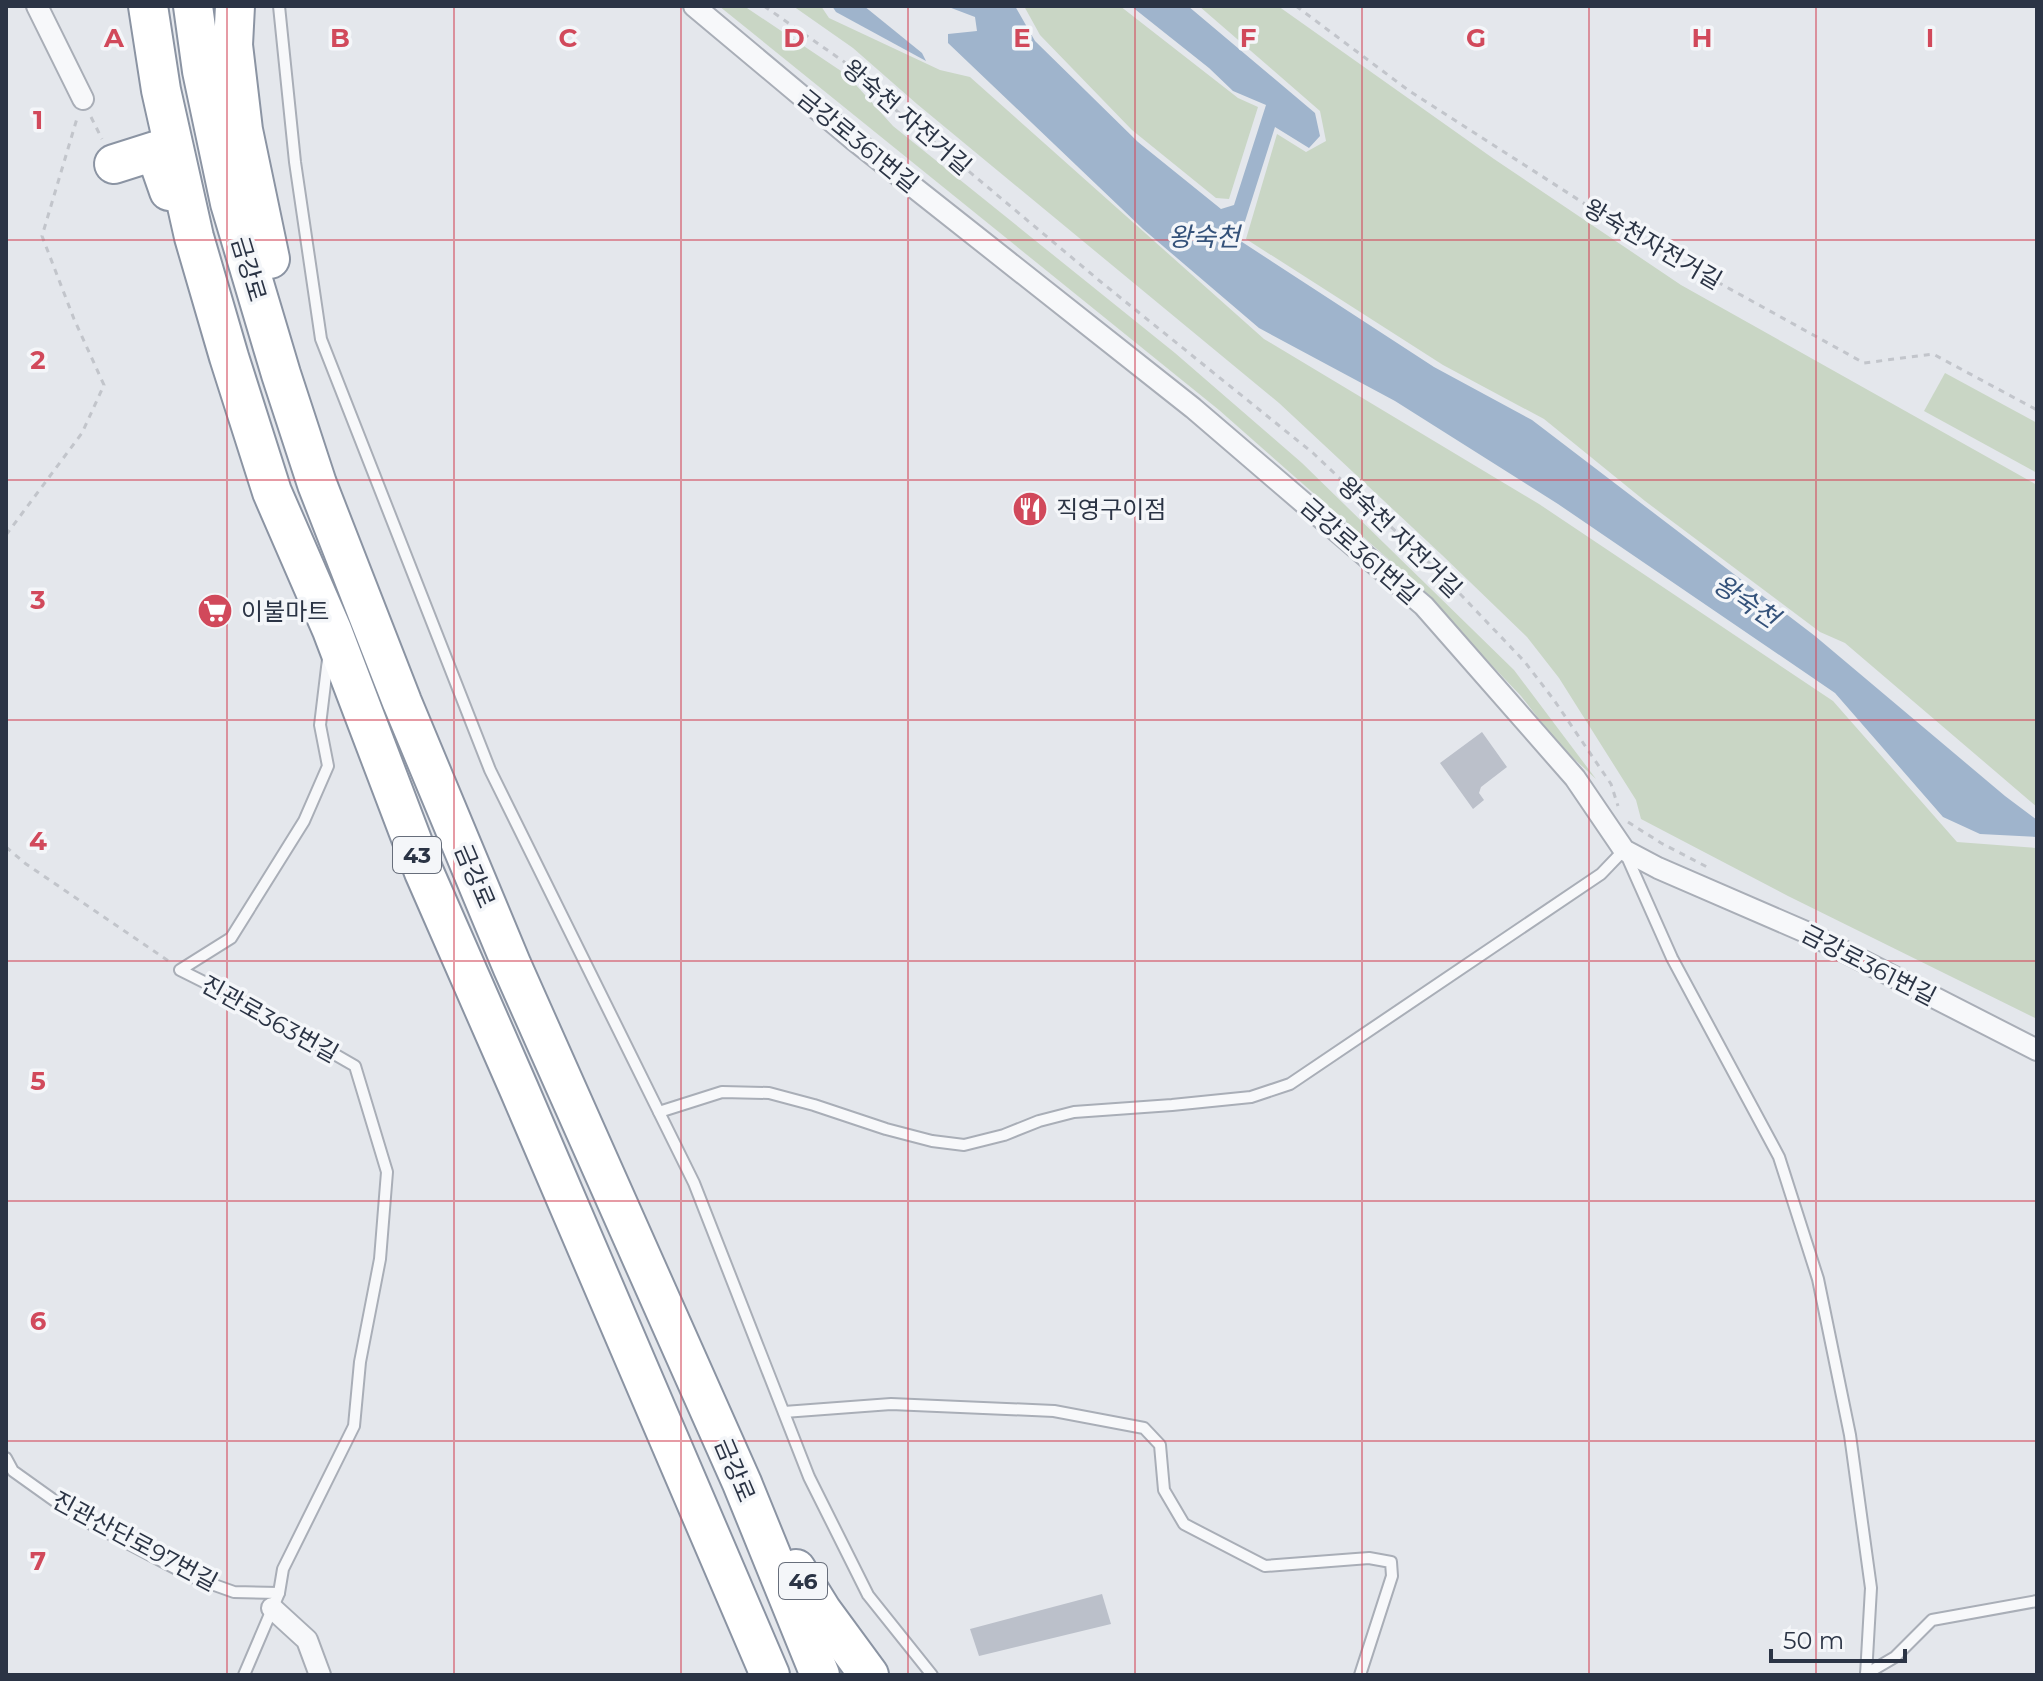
<svg xmlns="http://www.w3.org/2000/svg" width="2043" height="1681" font-family="Montserrat,'Noto Sans KR',sans-serif">
<rect width="100%" height="100%" fill="#e4e7ec"/>
<g fill="#c9d6c5">
<path d="M719,6H744L847,75L893,126L1175,353L1302,463L1514,670L1596,779L1559,745L1521,696L1403,572L1219,410Z"/>
<path d="M793,6H821L829,18L940,70L970,77L1264,339L1539,504L1833,701L1957,842L2037,848V1019L1788,896L1641,819L1636,800L1559,678L1527,637L1442,555L1279,403L917,104L853,48Z"/>
<path d="M1024,6H1120L1238,98L1258,107L1229,199L1216,198L1132,130L1040,35Z"/>
<path d="M1199,6H1278L1494,159L1681,285L2037,485V807L1845,643L1820,632L1645,501L1544,419L1443,365L1246,239L1277,134L1306,152L1326,141L1320,111Z"/>
<path d="M1945,373L2037,423V473L1924,411Z"/>
</g>
<g fill="#9fb4cc">
<path d="M832,6H864L922,53L926,61L836,12Z"/>
<path d="M946,6H1015L1035,41L1138,142L1221,209L1234,205L1266,105L1233,91L1209,68L1131,6H1188L1315,113L1320,136L1309,148L1275,127L1239,240L1434,367L1532,420L1815,636L2005,796L2037,820V837L1980,834L1943,817L1835,693L1558,504L1395,401L1259,328L1143,229L948,43V34L977,31L975,17Z"/>
</g>
<g fill="#bbc0ca">
<path d="M1482,732L1507,767L1481,787L1479,793L1484,800L1473,809L1440,763Z"/>
<path d="M1102,1594L1111,1624L979,1656L970,1629Z"/>
</g>
<g fill="none" stroke-linecap="round" stroke-linejoin="round">
<defs>
<g id="lane">
<path d="M279,6L295,162L321,339L490,770L694,1183L809,1477L868,1595L932,1675"/>
<path d="M659,1112L722,1092L769,1093L814,1105L886,1129L932,1141L964,1145L1004,1135L1039,1121L1074,1112L1172,1105L1251,1097L1290,1084L1601,874L1624,850L1672,958L1779,1157L1818,1279L1850,1435L1871,1588L1866,1675"/>
<path d="M784,1412L891,1404L1054,1411L1144,1428L1160,1445L1164,1490L1184,1524L1265,1566L1369,1558L1391,1562L1392,1576L1360,1675"/>
<path d="M6,1458L13,1471L76,1516L192,1577L234,1592L279,1593"/>
<path d="M1866,1674L1895,1657L1932,1620L2037,1601"/>
<path d="M244,1675L279,1593L283,1569L354,1426L360,1362L380,1259L387,1172L355,1066L242,1001L180,970L231,938L304,821L328,766L320,725L328,659"/>
</g>
<g id="street">
<path d="M37,6L83,99"/>
<path d="M694,6L854,140L1193,408L1424,606L1575,778L1624,850L1658,868L1808,933L2037,1050"/>
<path d="M272,1608L307,1640L320,1675"/>
</g>
<g id="highway">
<path d="M148,6L161,90L194,237L229,357L272,492L332,630L424,872L519,1089L770,1675"/>
<path d="M193,6L202,71L230,203L281,374L317,484L402,702L512,966L742,1483L820,1675"/>
<path d="M235,6L233,45L243,130L270,259"/>
<path d="M114,164L155,151L169,191"/>
<path d="M796,1569L822,1611L869,1675"/>
</g>
</defs>
<use href="#lane" stroke="#a9aeb7" stroke-width="14"/>
<use href="#street" stroke="#a9aeb7" stroke-width="24"/>
<use href="#highway" stroke="#8b94a3" stroke-width="42"/>
<g stroke="#c2c5cb" stroke-width="3" stroke-dasharray="6 6" stroke-linecap="butt">
<path d="M764,6L853,68L898,112L1101,282L1313,453L1443,576L1524,661L1554,700L1611,784L1618,806"/>
<path d="M1296,6L1408,90L1599,213L1683,263L1864,363L1933,354L2037,410"/>
<path d="M91,117L102,139"/>
<path d="M6,535L82,433L104,385L74,319L42,236L78,115"/>
<path d="M1628,822L1661,843L1709,868"/>
<path d="M6,847L26,864L170,962"/>
</g>
<use href="#lane" stroke="#f7f8fa" stroke-width="10"/>
<use href="#street" stroke="#f7f8fa" stroke-width="20"/>
<use href="#highway" stroke="#fff" stroke-width="38"/>
</g>
<path fill="none" stroke="#d1495b" stroke-width="2" stroke-opacity="0.55" d="M227,6V1675M454,6V1675M681,6V1675M908,6V1675M1135,6V1675M1362,6V1675M1589,6V1675M1816,6V1675M6,240H2037M6,480H2037M6,720H2037M6,961H2037M6,1201H2037M6,1441H2037"/>
<defs>
<symbol id="restaurant-disc" viewBox="-11 -11 22 22"><circle r="9.5" fill="#d1495b" stroke="#f4f6f9"/><path d="M-5-6h1v4h1v-4h1v4h1v-4h1v5L-1.5 .5V6h-2V.5L-5-1ZM5-6V6H3V1.5H1.5Q1.5-4 5-6Z" fill="#fff"/></symbol>
<symbol id="supermarket-disc" viewBox="-11 -11 22 22"><circle r="9.5" fill="#d1495b" stroke="#f4f6f9"/><path d="M-6-5.5h2.5l.6 2H6L4.5 2H-2.5L-4.4-4H-6ZM-1.5 3.2a1.3 1.3 0 1 0 .1 0ZM3 3.2a1.3 1.3 0 1 0 .1 0Z" fill="#fff"/></symbol>
</defs>
<g fill-rule="evenodd">
<use href="#restaurant-disc" x="1010" y="489" width="40" height="40"/>
<use href="#supermarket-disc" x="195" y="591" width="40" height="40"/>
</g>
<g text-anchor="middle" dominant-baseline="central" stroke-width="7" stroke-linejoin="round" paint-order="stroke">
<g fill="#f4f6f9" stroke="#676e7b" stroke-width="2">
<rect x="393" y="837" width="48" height="36" rx="6"/>
<rect x="779" y="1563" width="48" height="36" rx="6"/>
</g>
<g font-size="22" font-weight="bold" fill="#2b3445">
<text x="417" y="855">43</text>
<text x="803" y="1581">46</text>
</g>
<g font-size="24" fill="#2b3445" stroke="#f4f6f9">
<text transform="translate(907 117) rotate(41)">왕숙천 자전거길</text>
<text transform="translate(858 141) rotate(39)">금강로361번길</text>
<text transform="translate(1653 244) rotate(30)">왕숙천자전거길</text>
<text transform="translate(249 269) rotate(73)">금강로</text>
<text transform="translate(1400 537) rotate(44)">왕숙천 자전거길</text>
<text transform="translate(1360 551) rotate(41)">금강로361번길</text>
<text transform="translate(475 876) rotate(67)">금강로</text>
<text transform="translate(1869 965) rotate(27)">금강로361번길</text>
<text transform="translate(270 1019) rotate(29)">진관로363번길</text>
<text transform="translate(735 1470) rotate(67)">금강로</text>
<text transform="translate(135 1541) rotate(28)">진관산단로97번길</text>
</g>
<g font-size="24" fill="#2b3445" stroke="#f4f6f9" text-anchor="start">
<text x="1056" y="509">직영구이점</text>
<text x="241" y="611">이불마트</text>
</g>
<g font-size="26" font-style="italic" fill="#34527a" stroke="#f4f6f9">
<text x="1204" y="237">왕숙천</text>
<text transform="translate(1746 601) rotate(34)">왕숙천</text>
</g>
</g>
<g font-size="26" text-anchor="middle" font-weight="bold" fill="#d1495b" stroke="#f4f6f9" stroke-width="7" stroke-linejoin="round" paint-order="stroke">
<text x="114" y="47">A</text>
<text x="340" y="47">B</text>
<text x="568" y="47">C</text>
<text x="794" y="47">D</text>
<text x="1022" y="47">E</text>
<text x="1248" y="47">F</text>
<text x="1476" y="47">G</text>
<text x="1702" y="47">H</text>
<text x="1930" y="47">I</text>
<text x="38" y="129">1</text>
<text x="38" y="369">2</text>
<text x="38" y="609">3</text>
<text x="38" y="850">4</text>
<text x="38" y="1090">5</text>
<text x="38" y="1330">6</text>
<text x="38" y="1570">7</text>
</g>
<rect width="2043" height="1681" fill="none" stroke="#2b3445" stroke-width="16"/>
<path d="M1771 1649v12h134v-12" fill="none" stroke="#2b3445" stroke-width="4"/>
<text x="1783" y="1649" font-size="24" fill="#2b3445" stroke="#f4f6f9" stroke-width="6" paint-order="stroke">50 m</text>
</svg>
